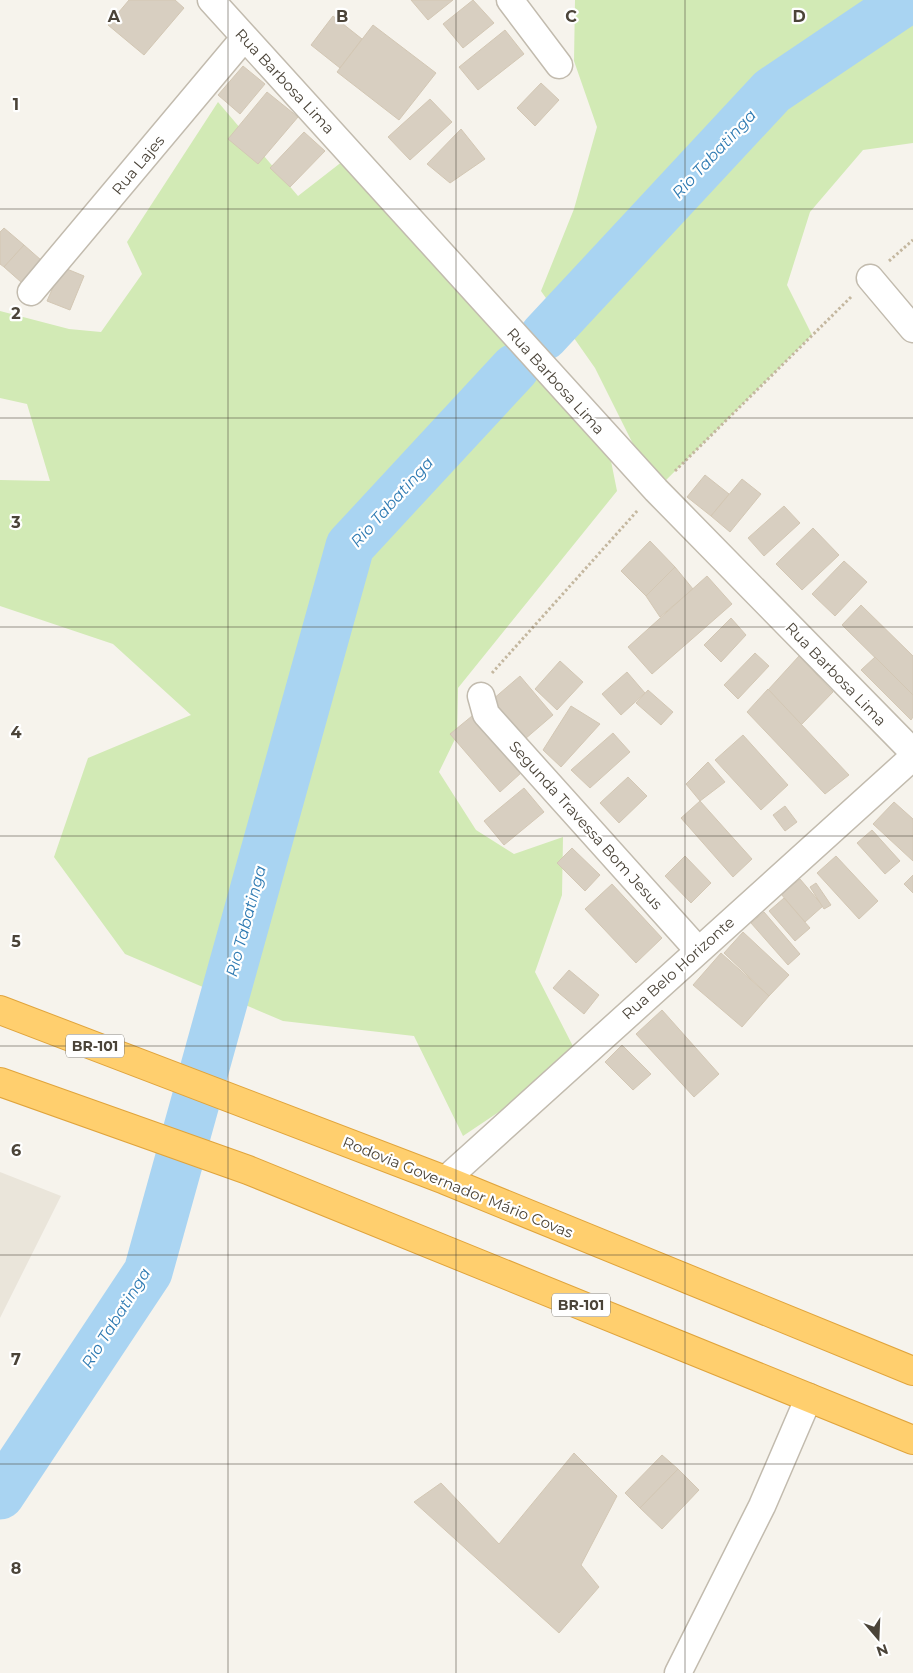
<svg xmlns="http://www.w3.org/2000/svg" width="913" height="1673" font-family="Montserrat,sans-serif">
<rect width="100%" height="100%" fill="#f6f3ec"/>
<path fill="#eae5da" d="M0,1172L61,1196L0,1318Z"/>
<g fill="#d2eab5">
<path d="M575,0H913V143L863,150L810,212L787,285L812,335L656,490L595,368L541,291L574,209L597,127L574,61Z"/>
<path d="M218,102L298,196L352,154L606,436L617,491L458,688L457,735L439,772L476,830L514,854L563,837L562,895L535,972L579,1058L463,1136L414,1036L283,1021L125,954L54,857L88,758L191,715L113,644L0,606V480L50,481L27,404L0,398V311L69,329L101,332L142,274L127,242Z"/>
</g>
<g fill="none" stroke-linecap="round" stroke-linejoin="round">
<g stroke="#a9d4f2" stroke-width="49">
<path d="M544,336L772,91L907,0"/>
<path d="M0,1495L148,1272L350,546L515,368"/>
</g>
</g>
<g fill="#d8cfc1" stroke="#d3c7b4">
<path d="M129,0H175L184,8L144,55L108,25Z"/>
<path d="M411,0H453L428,20Z"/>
<path d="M473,0L494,23L463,48L443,24Z"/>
<path d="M333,16L362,39L340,68L311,45Z"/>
<path d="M373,25L436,73L399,120L337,72Z"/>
<path d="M505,30L524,54L478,90L459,67Z"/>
<path d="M243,66L265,84L240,114L218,95Z"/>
<path d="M541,83L559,100L535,126L517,108Z"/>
<path d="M267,92L298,117L258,164L228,139Z"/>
<path d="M430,99L452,122L410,160L388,137Z"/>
<path d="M461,129L485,159L450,183L427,164Z"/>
<path d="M304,132L325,151L290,187L270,168Z"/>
<path d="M4,228L24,245L4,267L0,264V232Z"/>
<path d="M24,245L41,260L21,282L4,267Z"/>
<path d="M62,267L84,276L70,310L47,301Z"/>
<path d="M705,475L729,494L711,516L687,497Z"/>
<path d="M742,479L761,494L730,532L711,516Z"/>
<path d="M784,506L800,523L764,556L748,538Z"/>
<path d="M813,528L839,555L802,590L776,564Z"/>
<path d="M650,541L675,567L646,596L621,571Z"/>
<path d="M844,561L867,582L835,616L812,594Z"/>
<path d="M675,567L693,589L660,617L646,596Z"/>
<path d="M707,576L732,604L652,674L628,647Z"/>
<path d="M861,605L913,656V695L842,625Z"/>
<path d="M731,618L746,635L721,662L704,645Z"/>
<path d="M755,653L769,666L738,699L724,685Z"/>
<path d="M799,656L833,692L801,725L768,690Z"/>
<path d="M875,657L913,695V717L911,720L861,670Z"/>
<path d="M560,661L583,682L557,710L535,689Z"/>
<path d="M627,672L645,693L621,715L602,694Z"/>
<path d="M520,676L553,715L525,739L492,700Z"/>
<path d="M768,689L849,775L825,794L747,712Z"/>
<path d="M648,690L673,712L661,725L636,703Z"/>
<path d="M571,706L600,724L561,767L543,750Z"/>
<path d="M472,716L521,773L500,792L450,734Z"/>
<path d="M613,733L630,752L590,788L571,770Z"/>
<path d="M743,735L788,785L761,810L715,760Z"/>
<path d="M708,762L725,782L700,801L686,784Z"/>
<path d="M628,777L647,796L619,823L600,803Z"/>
<path d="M524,788L544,812L504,845L484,821Z"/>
<path d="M700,801L752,859L733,877L681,818Z"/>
<path d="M894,802L913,819V861L873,824Z"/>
<path d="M785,806L797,822L785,831L773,815Z"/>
<path d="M872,830L900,861L885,874L857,843Z"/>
<path d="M572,848L600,875L585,891L557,863Z"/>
<path d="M685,856L711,883L691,903L665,876Z"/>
<path d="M836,856L878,901L859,919L817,873Z"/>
<path d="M913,875V893L904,884Z"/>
<path d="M800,879L823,906L805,922L781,894Z"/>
<path d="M816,883L831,905L824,909L810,887Z"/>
<path d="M612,884L662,938L636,963L585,909Z"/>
<path d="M784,898L810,928L795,941L769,911Z"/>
<path d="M764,912L800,954L788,965L751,923Z"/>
<path d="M743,932L789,975L769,996L724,953Z"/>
<path d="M721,953L769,996L742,1027L693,985Z"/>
<path d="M569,970L599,995L584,1014L553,988Z"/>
<path d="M662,1010L719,1074L694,1097L636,1034Z"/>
<path d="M622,1045L651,1074L633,1090L605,1062Z"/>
<path d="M574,1453L617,1496L581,1565L599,1587L559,1633L414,1502L441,1483L499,1544Z"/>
<path d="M662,1455L678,1469L640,1508L625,1493Z"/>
<path d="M678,1469L699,1490L662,1529L640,1508Z"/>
</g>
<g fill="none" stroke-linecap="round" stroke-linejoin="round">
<defs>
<g id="street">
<path d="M211,0L656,490L913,752"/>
<path d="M510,0L559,65"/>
<path d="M870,278L913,329"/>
<path d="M31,292L244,38"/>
<path d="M481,696L486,714L698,950"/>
<path d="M445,1180L913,757"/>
<path d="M678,1673L762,1506L809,1397"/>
</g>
<g id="highway">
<path d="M0,1010L445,1180L913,1371"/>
<path d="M0,1082L248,1170L913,1440"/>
</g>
</defs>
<use href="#street" stroke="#c2bbae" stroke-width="29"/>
<use href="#highway" stroke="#e0a43c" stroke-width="30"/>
<g stroke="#c4b79f" stroke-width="3" stroke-dasharray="2.5 2.5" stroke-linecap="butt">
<path d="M889,261L913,240"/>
<path d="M675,471L852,296"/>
<path d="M492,673L638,510"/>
</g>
<use href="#street" stroke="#fff" stroke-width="26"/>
<use href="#highway" stroke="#ffcf6e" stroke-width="28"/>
</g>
<path fill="none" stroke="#4b4439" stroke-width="1" stroke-opacity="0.55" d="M228,0V1673M456,0V1673M685,0V1673M0,209H913M0,418H913M0,627H913M0,836H913M0,1046H913M0,1255H913M0,1464H913"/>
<g text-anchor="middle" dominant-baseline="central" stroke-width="4.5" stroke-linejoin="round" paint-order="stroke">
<g fill="#fff" stroke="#817c74" stroke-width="1">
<rect x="66" y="1034.5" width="58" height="23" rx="4"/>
<rect x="552" y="1293.5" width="58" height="23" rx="4"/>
</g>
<g font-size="14" font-weight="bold" fill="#4b4439">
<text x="95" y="1046">BR-101</text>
<text x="581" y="1305">BR-101</text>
</g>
<g font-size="15" fill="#4b4439" stroke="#fff">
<text transform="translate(285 81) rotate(47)">Rua Barbosa Lima</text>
<text transform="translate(138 165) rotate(-50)">Rua Lajes</text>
<text transform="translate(556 381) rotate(48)">Rua Barbosa Lima</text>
<text transform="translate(836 674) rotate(46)">Rua Barbosa Lima</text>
<text transform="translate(586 825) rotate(48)">Segunda Travessa Bom Jesus</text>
<text transform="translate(678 968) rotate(-42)">Rua Belo Horizonte</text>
<text transform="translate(458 1187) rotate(22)">Rodovia Governador Mário Covas</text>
</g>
<g font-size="16" font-style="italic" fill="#2e7ab2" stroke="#fff">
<text transform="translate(714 154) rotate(-47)">Rio Tabatinga</text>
<text transform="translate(392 502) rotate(-48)">Rio Tabatinga</text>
<text transform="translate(246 921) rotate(-75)">Rio Tabatinga</text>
<text transform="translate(116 1318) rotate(-58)">Rio Tabatinga</text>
</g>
</g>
<g font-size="16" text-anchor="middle" font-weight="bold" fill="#4b4439" stroke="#fff" stroke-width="4.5" stroke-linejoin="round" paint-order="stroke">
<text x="114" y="22">A</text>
<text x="342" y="22">B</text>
<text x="571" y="22">C</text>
<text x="799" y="22">D</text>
<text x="16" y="110">1</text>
<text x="16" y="319">2</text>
<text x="16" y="528">3</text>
<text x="16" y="738">4</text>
<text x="16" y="947">5</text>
<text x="16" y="1156">6</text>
<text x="16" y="1365">7</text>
<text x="16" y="1574">8</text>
</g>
<g transform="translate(878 1638) rotate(161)" stroke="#ffffff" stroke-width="4" paint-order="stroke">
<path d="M0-4L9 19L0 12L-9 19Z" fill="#4b4439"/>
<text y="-8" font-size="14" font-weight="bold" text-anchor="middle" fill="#4b4439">N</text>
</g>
</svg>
